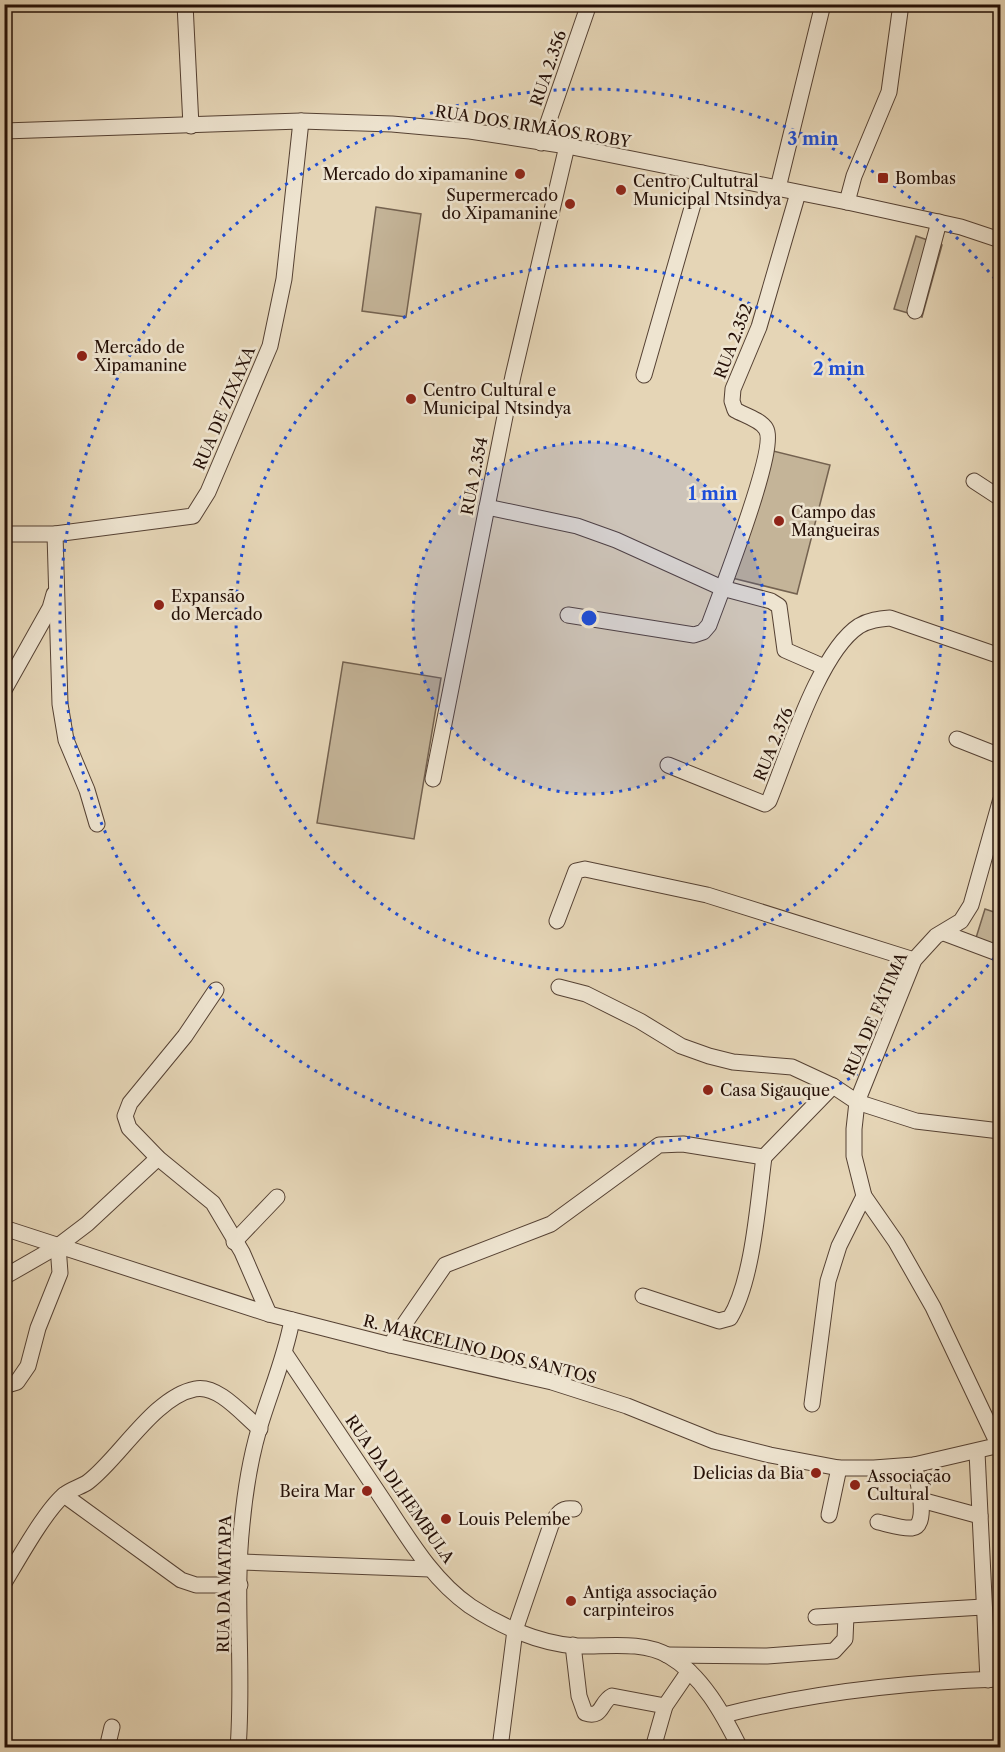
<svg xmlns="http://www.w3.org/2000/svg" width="1005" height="1752" font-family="'Libre Caslon Text',serif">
<rect width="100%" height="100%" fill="#e5d5b6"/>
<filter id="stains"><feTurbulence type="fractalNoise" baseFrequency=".00333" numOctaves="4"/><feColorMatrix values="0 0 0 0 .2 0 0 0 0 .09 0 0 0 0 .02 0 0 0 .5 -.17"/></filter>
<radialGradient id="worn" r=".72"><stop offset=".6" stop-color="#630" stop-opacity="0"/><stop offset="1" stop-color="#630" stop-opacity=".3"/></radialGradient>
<g fill="#c4b498" stroke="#746250" stroke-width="1.5">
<path d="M376,207L421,214L406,317L362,311Z"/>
<path d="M916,236L942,245L922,317L894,309Z"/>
<path d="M761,448L830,465L797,594L728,577Z"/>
<path d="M343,662L441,678L414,839L317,823Z"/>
<path d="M985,909L1000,914V949L975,941Z"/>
</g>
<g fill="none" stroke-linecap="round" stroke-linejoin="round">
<defs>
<g id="minor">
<path d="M185,4L191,126"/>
<path d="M4,131L301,121L392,124L470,131L567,146L847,202L961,227L1000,240"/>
<path d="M541,143L589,4"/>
<path d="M778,188L823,4"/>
<path d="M847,202L854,176L889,92L901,4"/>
<path d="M915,311L939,222"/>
<path d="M644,375L702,173"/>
<path d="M974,481L1000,498"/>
<path d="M487,507L577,526L616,540L722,588L771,601L779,606L785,650L824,667"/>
<path d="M4,534H55L193,516L208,492L270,346L284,279L301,121"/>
<path d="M55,534L60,704L66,740L87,790L97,824"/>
<path d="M568,615L694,635L703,632L709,625C719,597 778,448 766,429C761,420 744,415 735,410L732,401L733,389L759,327L798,193"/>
<path d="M4,690L50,608L54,594"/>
<path d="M957,739L1000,756"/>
<path d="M668,765L765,804L769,801C788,755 819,652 859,626C869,620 879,619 890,618L1000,656"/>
<path d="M433,779L513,376L567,146"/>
<path d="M557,921L576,871L585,869L707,895L914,960"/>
<path d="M944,933L1000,954"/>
<path d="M559,987L586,994L640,1021L681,1046L709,1056L733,1062L792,1067L833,1086L857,1102L916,1121L1000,1131"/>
<path d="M216,990L185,1036L130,1103L125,1116L129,1128L158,1158L213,1203L242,1252L269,1314"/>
<path d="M764,1157L833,1086"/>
<path d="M4,1228L269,1314L390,1345L552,1382L627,1406L714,1441L770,1455L839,1468H874L914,1465L1000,1445"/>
<path d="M234,1242L277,1197"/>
<path d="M4,1277L58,1246L87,1224L158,1158"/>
<path d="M643,1296L719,1321L730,1318C753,1280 758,1202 764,1157"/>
<path d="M390,1345L445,1265L551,1224L659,1145L683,1144L764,1157"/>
<path d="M286,1355C317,1401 348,1448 379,1494C406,1534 430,1578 470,1606C500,1626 538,1643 575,1646C605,1647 642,1640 669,1656C702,1675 723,1714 740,1748"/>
<path d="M7,1385L17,1382L28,1366L38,1328L60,1273L58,1246"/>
<path d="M812,1404L828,1281L839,1246L864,1196"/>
<path d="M999,1446L933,1307L896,1242L864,1196L854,1156V1129L857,1102L914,960L936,936L961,921L971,905L1000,802"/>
<path d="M977,1452L988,1680"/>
<path d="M64,1495L181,1580L196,1585H240"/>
<path d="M921,1500L980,1516"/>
<path d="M829,1515L839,1468"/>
<path d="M878,1522C888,1524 902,1529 912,1528C930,1526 917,1477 914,1465"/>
<path d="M241,1562L430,1569"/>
<path d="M4,1583C18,1560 45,1511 64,1495C71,1489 81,1487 88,1482C119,1459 154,1397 195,1389C218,1384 243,1415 260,1429"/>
<path d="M816,1617L983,1607"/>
<path d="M573,1645L579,1696L585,1713C603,1719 600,1702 612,1696L665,1706"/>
<path d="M667,1655L767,1656L834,1651L845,1639L846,1616"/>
<path d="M724,1715C814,1692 907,1682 1000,1679"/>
<path d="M107,1748L112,1727"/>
<path d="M238,1748C244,1673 234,1598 242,1524C245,1492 250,1460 259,1429C270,1392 285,1358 292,1320"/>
<path d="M500,1748L515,1630L551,1525C557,1514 561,1507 574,1509"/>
<path d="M653,1748L665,1706L689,1671"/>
</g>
</defs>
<use href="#minor" stroke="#554133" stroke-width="17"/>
<use href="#minor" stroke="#eee4d0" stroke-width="15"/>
</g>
<circle cx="589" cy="618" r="176" fill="#1d4ed8" fill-opacity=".12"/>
<g fill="none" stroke="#1d4ed8" stroke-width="3" stroke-dasharray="3 6">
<circle cx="589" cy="618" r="176"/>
<circle cx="589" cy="618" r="353"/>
<path d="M1000 951A529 529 0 1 1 1000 285"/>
</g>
<g fill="#8f2418" stroke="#eee4d0" stroke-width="2">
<circle cx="520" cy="174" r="6"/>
<rect x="877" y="172" width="12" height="12" rx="3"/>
<circle cx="621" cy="190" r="6"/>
<circle cx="570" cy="204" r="6"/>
<circle cx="82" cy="356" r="6"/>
<circle cx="411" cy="399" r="6"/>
<circle cx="779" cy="521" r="6"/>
<circle cx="159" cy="605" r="6"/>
<circle cx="708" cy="1090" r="6"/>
<circle cx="816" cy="1473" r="6"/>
<circle cx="855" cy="1485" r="6"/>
<circle cx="367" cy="1491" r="6"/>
<circle cx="446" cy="1519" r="6"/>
<circle cx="571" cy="1601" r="6"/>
</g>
<g text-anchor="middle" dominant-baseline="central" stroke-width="5" stroke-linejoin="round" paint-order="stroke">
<g font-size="16" fill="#251007" stroke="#eee4d0">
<text transform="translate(548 68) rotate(-71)">RUA 2.356</text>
<text transform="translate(533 126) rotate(9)">RUA DOS IRMÃOS ROBY</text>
<text transform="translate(733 341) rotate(-69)">RUA 2.352</text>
<text transform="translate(224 408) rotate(-67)">RUA DE ZIXAXA</text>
<text transform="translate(474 476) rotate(-79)">RUA 2.354</text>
<text transform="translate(773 744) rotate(-68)">RUA 2.376</text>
<text transform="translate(875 1014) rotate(-66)">RUA DE FÁTIMA</text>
<text transform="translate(480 1349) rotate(14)">R. MARCELINO DOS SANTOS</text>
<text transform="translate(400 1489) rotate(55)">RUA DA DLHEMBULA</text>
<text transform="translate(224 1584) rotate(-89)">RUA DA MATAPA</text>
</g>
<g font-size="16" fill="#251007" stroke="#eee4d0" text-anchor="start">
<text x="508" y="174" text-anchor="end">Mercado do xipamanine</text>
<text x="895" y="178">Bombas</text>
<text x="633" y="181">Centro Cultutral<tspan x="633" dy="18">Municipal Ntsindya</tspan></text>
<text x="558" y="195" text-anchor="end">Supermercado<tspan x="558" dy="18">do Xipamanine</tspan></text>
<text x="94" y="347">Mercado de<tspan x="94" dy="18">Xipamanine</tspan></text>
<text x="423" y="390">Centro Cultural e<tspan x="423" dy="18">Municipal Ntsindya</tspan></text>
<text x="791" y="512">Campo das<tspan x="791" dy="18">Mangueiras</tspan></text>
<text x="171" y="596">Expansão<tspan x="171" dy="18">do Mercado</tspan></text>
<text x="720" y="1090">Casa Sigauque</text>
<text x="804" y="1473" text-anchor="end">Delicias da Bia</text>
<text x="867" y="1476">Associação<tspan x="867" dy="18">Cultural</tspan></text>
<text x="355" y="1491" text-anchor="end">Beira Mar</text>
<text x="458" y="1519">Louis Pelembe</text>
<text x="583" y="1592">Antiga associação<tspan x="583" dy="18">carpinteiros</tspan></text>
</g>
</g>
<circle cx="589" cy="618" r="9" fill="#1d4ed8" stroke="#eee4d0" stroke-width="3"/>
<g font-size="18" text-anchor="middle" font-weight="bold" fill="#1d4ed8" stroke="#eee4d0" stroke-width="5" stroke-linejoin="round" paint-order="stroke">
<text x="813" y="145">3 min</text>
<text x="839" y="375">2 min</text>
<text x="713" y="500">1 min</text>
</g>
<rect width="1005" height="1752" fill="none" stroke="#e5d5b6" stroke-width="24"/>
<rect x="6" y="6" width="993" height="1740" fill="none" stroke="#251007" stroke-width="3"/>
<rect x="12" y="12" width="981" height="1728" fill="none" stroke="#251007" stroke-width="1.5"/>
<rect width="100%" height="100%" filter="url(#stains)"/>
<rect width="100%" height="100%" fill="url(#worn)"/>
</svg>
